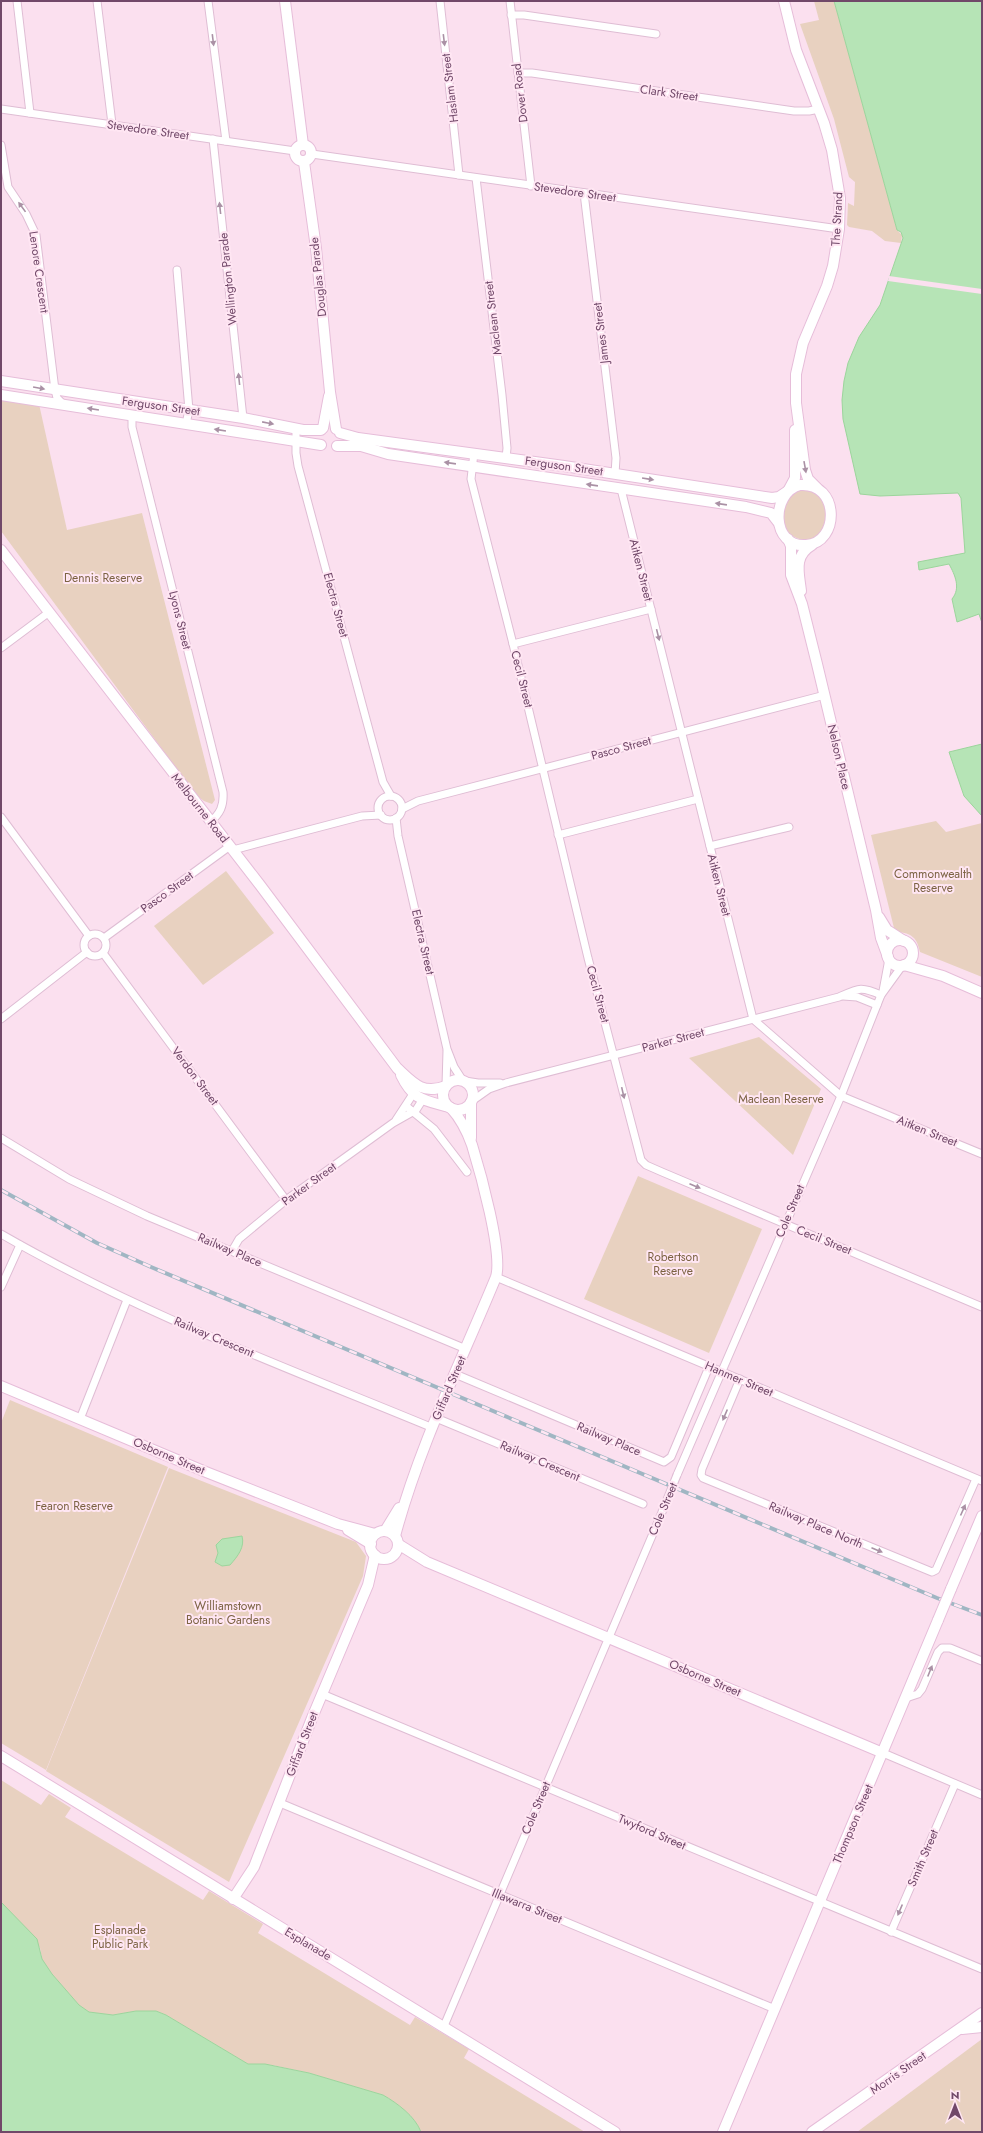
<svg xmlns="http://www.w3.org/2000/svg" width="983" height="2133" font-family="Jost,sans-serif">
<rect width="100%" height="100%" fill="#fbe0ef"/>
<g fill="#e8d1c0">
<path d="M814,1H834L897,230L902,235L901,243L885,241L872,231L849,227L847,225L848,203L854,206L855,182L849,177L834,119L800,24L819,20Z"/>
<path d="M1,398L39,404L67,530L142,513L215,800L212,804L204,801L196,795L1,531Z"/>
<path d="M800,490C815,490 826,498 826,514C827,561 763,536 787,502C791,496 793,492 800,490Z"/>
<path d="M936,821L946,832L982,823V977L920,952C917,938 912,933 897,932L894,928L871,835Z"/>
<path d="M226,871L274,933L203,985L154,926Z"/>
<path d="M759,1037L821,1089L793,1155L689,1058Z"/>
<path d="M638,1176L762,1229L709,1353L584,1299Z"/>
<path d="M10,1400L168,1467L46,1770L1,1743V1423Z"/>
<path d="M169,1468L356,1542L366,1556L363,1576L229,1882L46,1771Z"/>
<path d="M1,1780L41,1805L49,1794L71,1808L65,1817L203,1900L209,1891L263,1924L258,1933L410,2025L415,2017L469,2049L464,2058L585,2132H421C415,2116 397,2103 383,2095L309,2073L272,2065L248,2064L166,2015L156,2011H136L113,2015L89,2012L79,2005L52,1974L42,1959L40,1948L1,1902Z"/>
<path d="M982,2039V2132H857Z"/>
</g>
<g fill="#b6e4b6" stroke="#9cd59c">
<path d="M834,1H982V623L979,614L957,622L952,599C961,588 955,575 949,564L919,570L918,562L965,553L961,498L958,493L880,496L860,494L843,419L842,400L844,381L848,363L859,337L880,305L903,238L901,232L897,230Z"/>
<path d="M982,744V816L964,796L949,752Z"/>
<path d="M242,1536C245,1547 238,1556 230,1565L222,1566L215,1562L218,1553L216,1545L222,1539Z"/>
<path d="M1,1902L37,1939L42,1959L52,1974L79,2005L89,2012L113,2015L136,2011H156L166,2015L248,2064H265L309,2073L383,2095C397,2103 415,2116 421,2132H1Z"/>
</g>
<path fill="#fbe0ef" d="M889,276L982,289V294L888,281Z"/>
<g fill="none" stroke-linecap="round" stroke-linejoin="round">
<defs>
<g id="street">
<path d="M17,1L30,113"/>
<path d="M97,1L112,124"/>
<path d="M208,1L226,141"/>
<path d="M440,1L459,175"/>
<path d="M510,1L531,186"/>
<path d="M511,15H524L656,34"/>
<path d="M518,73H532L794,111H809L819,109"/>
<path d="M1,109L295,151"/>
<path d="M213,139L243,418"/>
<path d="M1,145L8,187L26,214L36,235L55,390L57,398L63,404"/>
<path d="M312,154L839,229"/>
<path d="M476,178L502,395L507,448L506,458"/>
<path d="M584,193L616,458L615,474"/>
<path d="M177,270L189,410L186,424"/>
<path d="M132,415V427L223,792C224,806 220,814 210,822"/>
<path d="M296,429V453L298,466L383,782L391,796"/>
<path d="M474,453L471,479L513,644L588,958L641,1160L646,1165L662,1172L982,1307"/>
<path d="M621,489L753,1019L841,1096L982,1154"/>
<path d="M513,644L651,609"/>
<path d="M1,648L48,613"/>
<circle cx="390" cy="808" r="12"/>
<path d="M402,809L418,801L825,695"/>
<path d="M1,817L89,936"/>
<path d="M396,818L398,836L447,1049L454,1067L463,1081"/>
<path d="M558,835L698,799"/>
<path d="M710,846L789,827"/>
<path d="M233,850L362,816L381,815"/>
<circle cx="95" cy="945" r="11"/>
<path d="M104,938L230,846"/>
<path d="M103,953L286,1200"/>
<path d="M883,991L889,959"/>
<path d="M843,996L857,997L877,1005"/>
<path d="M1,1019L87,952"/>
<path d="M465,1081L478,1083H500"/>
<path d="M446,1085L447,1051"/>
<path d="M472,1101L489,1089L506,1083L839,997C859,988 861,986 881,995"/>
<path d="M406,1106L434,1129L467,1172"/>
<path d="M396,1120L413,1094"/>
<path d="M1,1138L69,1179L147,1216L466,1349"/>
<path d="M1,1234C136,1312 288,1368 433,1428"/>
<path d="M232,1251L239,1239L286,1200L393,1123L416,1110L423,1099"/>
<path d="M496,1277L982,1481"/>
<path d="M1,1287L20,1245"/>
<path d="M455,1374L664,1462L671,1457L709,1367"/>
<path d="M740,1379L702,1469L701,1475L703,1478L932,1572L936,1570L976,1479"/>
<path d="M436,1418L643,1504"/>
<path d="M80,1419L127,1300"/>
<path d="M677,1475L841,1096L881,995L902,966"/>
<path d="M322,1694L982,1969"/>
<path d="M906,1698L918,1694L922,1689L938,1652L942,1648H950L982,1661"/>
<path d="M883,1753L982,1795"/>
<path d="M280,1803L775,2009"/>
<path d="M891,1932L955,1784"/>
<path d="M444,2026L660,1517"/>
</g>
<g id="secondary">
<path d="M285,1L303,145"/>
<path d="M784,1L796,50L824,123L832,150L840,198L839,229L833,266L827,286L803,343L796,374V403L805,470L808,479L817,488"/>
<circle cx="303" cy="153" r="8"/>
<path d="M304,162L316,248L330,392L336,429"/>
<path d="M1,381L243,418L303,430H321"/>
<path d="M1,395L321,445"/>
<path d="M323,428L329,396"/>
<path d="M340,433L358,438L564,466L772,498L779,497L788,491"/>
<path d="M337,446H361L388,454L746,507L771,513L778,522"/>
<path d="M800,485C840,482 840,543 806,545C771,548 770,493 800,485Z"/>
<path d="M788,491L795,478V430"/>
<path d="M788,539L791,546V575L802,604L817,664L876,910L881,938L888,957"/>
<path d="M1,550L260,885L397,1068C413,1083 422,1095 446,1086"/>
<path d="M801,591C799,573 793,556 812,545"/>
<path d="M879,917L887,930L904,941"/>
<circle cx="900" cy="953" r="13"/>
<path d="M904,965L943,976L982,993"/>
<path d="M401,1075C413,1100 423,1100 449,1107"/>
<circle cx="458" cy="1095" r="15"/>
<path d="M471,1102V1138"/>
<path d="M1,1386L206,1472L338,1524L375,1534"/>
<path d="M348,1530L371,1544"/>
<path d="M385,1531L399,1508"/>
<circle cx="384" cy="1545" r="14"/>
<path d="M395,1536C419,1446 461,1362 496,1277C503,1253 480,1171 472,1145C467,1131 460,1118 451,1108"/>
<path d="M398,1544L427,1562L883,1753"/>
<path d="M951,1589L982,1516"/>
<path d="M1,1756L615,2132"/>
<path d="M233,1899L254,1867L312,1718L368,1585L375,1555"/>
<path d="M962,2029L982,2027"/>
<path d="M723,2132L938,1620"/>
<path d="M812,2132L982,2013"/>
</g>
</defs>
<use href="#street" stroke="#dfbdd4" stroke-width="9"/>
<use href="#secondary" stroke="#e6bdd9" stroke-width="12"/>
<use href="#street" stroke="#fff" stroke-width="7"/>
<use href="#secondary" stroke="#fff" stroke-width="10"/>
<defs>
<path id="rail" d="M1,1190L97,1243L151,1267L937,1598L982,1615"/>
</defs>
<use href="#rail" stroke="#a0b6c3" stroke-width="4"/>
<use href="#rail" stroke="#ffe6f3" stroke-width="2.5" stroke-dasharray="8" stroke-linecap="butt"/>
<defs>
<path id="street-bridge" d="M660,1517L677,1475"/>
<path id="secondary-bridge" d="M938,1620L951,1589"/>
</defs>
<use href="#street-bridge" stroke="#dfbdd4" stroke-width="9" stroke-linecap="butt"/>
<use href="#secondary-bridge" stroke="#e6bdd9" stroke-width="12" stroke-linecap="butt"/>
<use href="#street-bridge" stroke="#fff" stroke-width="7"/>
<use href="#secondary-bridge" stroke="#fff" stroke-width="10"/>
</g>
<defs><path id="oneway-solid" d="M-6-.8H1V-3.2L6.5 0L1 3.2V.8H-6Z"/></defs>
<g fill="#aa91a5">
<use href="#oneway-solid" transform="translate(213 40) rotate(83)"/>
<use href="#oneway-solid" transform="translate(444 40) rotate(83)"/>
<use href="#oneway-solid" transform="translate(22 207) rotate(-126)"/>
<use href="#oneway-solid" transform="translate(220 208) rotate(-96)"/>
<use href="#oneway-solid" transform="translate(239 379) rotate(-96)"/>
<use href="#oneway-solid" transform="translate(39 388) rotate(10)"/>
<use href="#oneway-solid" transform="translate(93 409) rotate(-171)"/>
<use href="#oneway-solid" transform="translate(268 423) rotate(11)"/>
<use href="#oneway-solid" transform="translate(220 430) rotate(-171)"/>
<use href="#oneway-solid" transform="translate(450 463) rotate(-172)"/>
<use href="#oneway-solid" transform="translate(805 467) rotate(80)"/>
<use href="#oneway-solid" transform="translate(648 479) rotate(9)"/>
<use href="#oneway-solid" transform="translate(592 485) rotate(-172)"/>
<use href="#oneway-solid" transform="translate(721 504) rotate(-172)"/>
<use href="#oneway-solid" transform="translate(658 635) rotate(76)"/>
<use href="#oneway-solid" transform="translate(623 1093) rotate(77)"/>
<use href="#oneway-solid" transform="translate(695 1186) rotate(23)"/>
<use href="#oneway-solid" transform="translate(725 1415) rotate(113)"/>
<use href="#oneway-solid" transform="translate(963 1510) rotate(-66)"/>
<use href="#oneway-solid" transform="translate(877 1550) rotate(23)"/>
<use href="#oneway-solid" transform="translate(930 1671) rotate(-68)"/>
<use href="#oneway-solid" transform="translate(900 1910) rotate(113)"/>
</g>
<g text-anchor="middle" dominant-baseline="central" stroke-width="4" stroke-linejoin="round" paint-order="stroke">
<g font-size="12" fill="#714869" stroke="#ffe6f3">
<text transform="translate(450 88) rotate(-97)">Haslam Street</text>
<text transform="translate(520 93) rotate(-97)">Dover Road</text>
<text transform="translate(669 93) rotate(8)">Clark Street</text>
<text transform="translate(148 130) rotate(8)">Stevedore Street</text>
<text transform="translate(575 192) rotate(8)">Stevedore Street</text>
<text transform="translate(837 219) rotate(-87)">The Strand</text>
<text transform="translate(39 272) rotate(82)">Lenore Crescent</text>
<text transform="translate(318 277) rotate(-96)">Douglas Parade</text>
<text transform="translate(228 279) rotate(-96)">Wellington Parade</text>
<text transform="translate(493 318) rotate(-97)">Maclean Street</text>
<text transform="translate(601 333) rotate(-97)">James Street</text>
<text transform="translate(161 406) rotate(8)">Ferguson Street</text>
<text transform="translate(564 466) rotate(8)">Ferguson Street</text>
<text transform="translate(641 570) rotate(76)">Aitken Street</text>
<text transform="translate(336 605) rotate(75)">Electra Street</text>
<text transform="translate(180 620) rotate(76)">Lyons Street</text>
<text transform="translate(522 679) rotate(76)">Cecil Street</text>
<text transform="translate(621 748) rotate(-15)">Pasco Street</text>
<text transform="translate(839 757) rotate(77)">Nelson Place</text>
<text transform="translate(200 808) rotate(52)">Melbourne Road</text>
<text transform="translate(719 885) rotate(76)">Aitken Street</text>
<text transform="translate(167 892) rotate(-36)">Pasco Street</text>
<text transform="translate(423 942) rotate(77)">Electra Street</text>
<text transform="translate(598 994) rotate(75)">Cecil Street</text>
<text transform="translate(673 1040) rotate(-15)">Parker Street</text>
<text transform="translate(195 1076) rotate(53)">Verdon Street</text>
<text transform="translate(927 1131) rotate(22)">Aitken Street</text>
<text transform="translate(309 1184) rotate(-36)">Parker Street</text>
<text transform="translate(790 1211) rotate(-67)">Cole Street</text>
<text transform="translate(824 1240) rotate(22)">Cecil Street</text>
<text transform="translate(230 1250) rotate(23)">Railway Place</text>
<text transform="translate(214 1337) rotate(23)">Railway Crescent</text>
<text transform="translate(739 1379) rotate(23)">Hanmer Street</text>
<text transform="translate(449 1388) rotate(-67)">Giffard Street</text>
<text transform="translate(609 1439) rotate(23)">Railway Place</text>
<text transform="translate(169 1456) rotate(23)">Osborne Street</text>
<text transform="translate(540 1461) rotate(23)">Railway Crescent</text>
<text transform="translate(663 1509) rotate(-67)">Cole Street</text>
<text transform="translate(816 1525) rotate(23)">Railway Place North</text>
<text transform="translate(705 1678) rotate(23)">Osborne Street</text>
<text transform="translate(302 1744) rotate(-69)">Giffard Street</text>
<text transform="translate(536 1808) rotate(-67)">Cole Street</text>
<text transform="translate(853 1824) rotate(-67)">Thompson Street</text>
<text transform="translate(652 1832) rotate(23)">Twyford Street</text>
<text transform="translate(923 1858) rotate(-67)">Smith Street</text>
<text transform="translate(527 1906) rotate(22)">Illawarra Street</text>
<text transform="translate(308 1944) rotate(31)">Esplanade</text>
<text transform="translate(898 2073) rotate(-35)">Morris Street</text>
</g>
<g font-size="12" fill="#7c6343" stroke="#ffe6f3">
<text x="103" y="578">Dennis Reserve</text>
<text x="933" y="874">Commonwealth<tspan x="933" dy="14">Reserve</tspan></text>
<text x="781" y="1099">Maclean Reserve</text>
<text x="673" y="1257">Robertson<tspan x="673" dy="14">Reserve</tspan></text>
<text x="74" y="1506">Fearon Reserve</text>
<text x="228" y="1606">Williamstown<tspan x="228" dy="14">Botanic Gardens</tspan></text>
<text x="120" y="1930">Esplanade<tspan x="120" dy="14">Public Park</tspan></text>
</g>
</g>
<rect width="983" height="2133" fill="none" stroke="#714869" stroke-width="4"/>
<g transform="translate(955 2105)" stroke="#ffe6f3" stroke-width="3" paint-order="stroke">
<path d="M0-3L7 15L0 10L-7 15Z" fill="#714869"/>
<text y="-6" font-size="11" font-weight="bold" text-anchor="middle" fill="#714869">N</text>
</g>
</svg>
